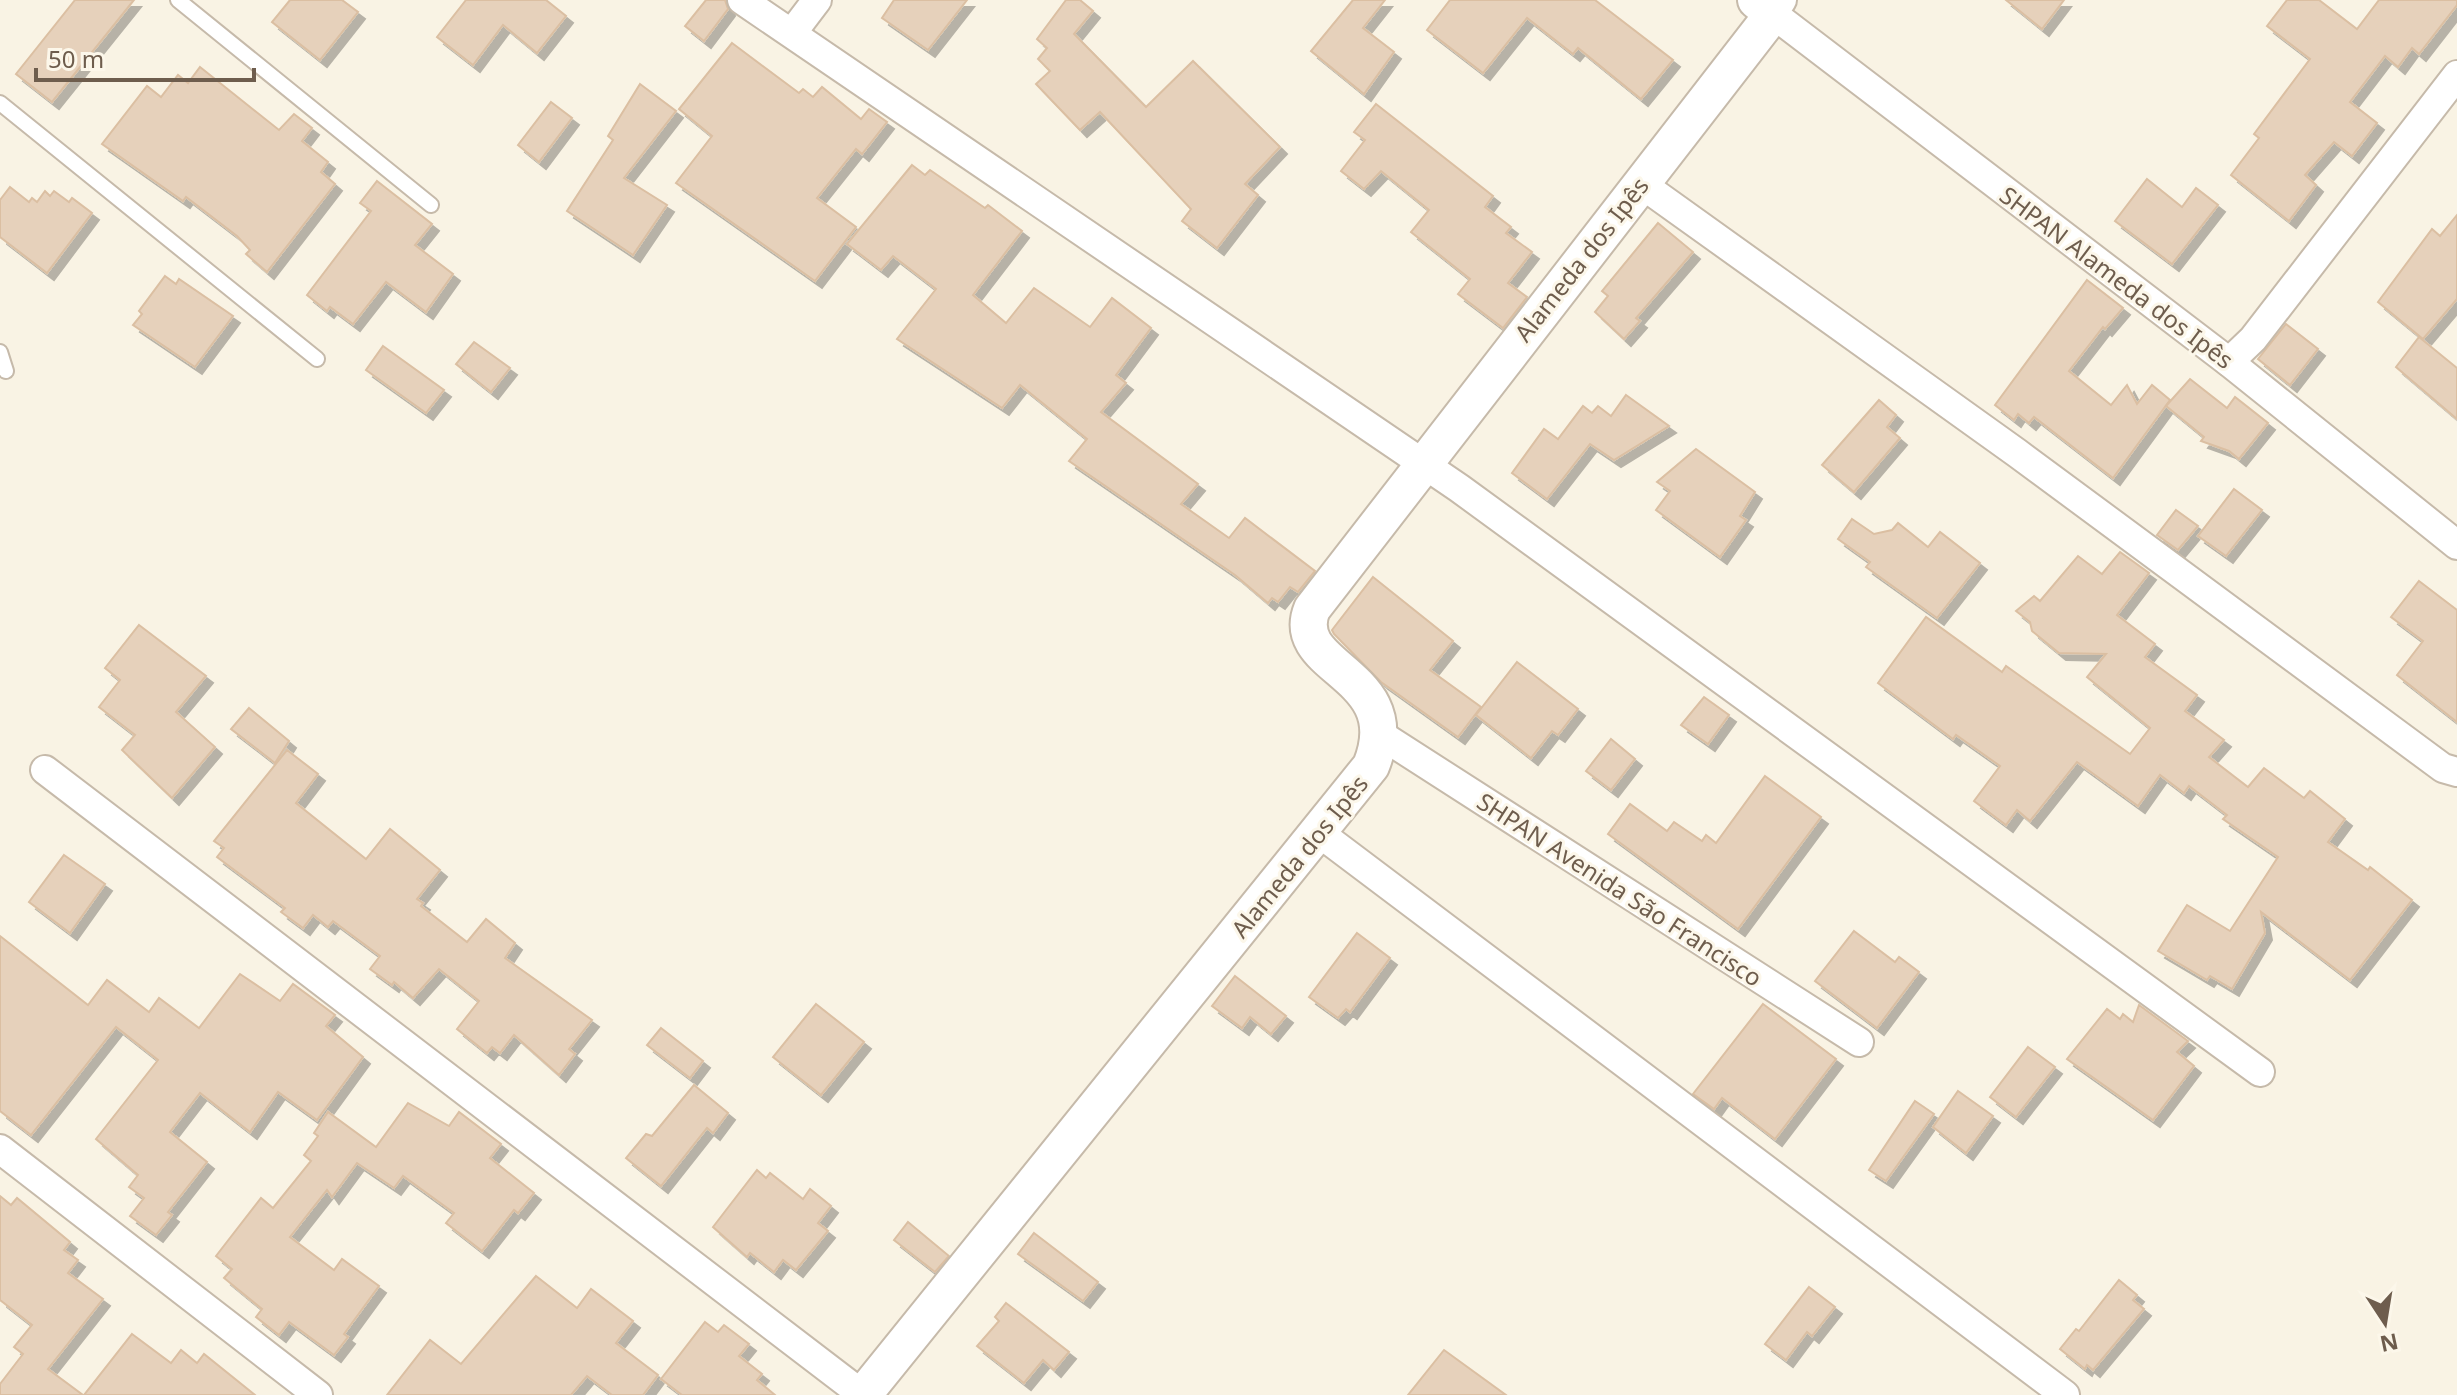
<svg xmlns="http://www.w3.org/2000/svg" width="2457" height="1395" font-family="'Noto Sans',sans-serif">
<defs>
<filter id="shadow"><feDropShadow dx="7" dy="7" stdDeviation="0" flood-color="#0004"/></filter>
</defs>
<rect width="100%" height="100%" fill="#f9f3e4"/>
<g fill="#e6d1bb" stroke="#dbbfa2" stroke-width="2" filter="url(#shadow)">
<path d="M75,0H134L52,102L16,74Z"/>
<path d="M290,0H342L358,12L320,60L272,22Z"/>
<path d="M466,0H546L566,16L537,53L503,25L473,65L437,37Z"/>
<path d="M706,0H725L728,9L704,41L685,26Z"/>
<path d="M894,0H967L928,50L882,18Z"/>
<path d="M1066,0H1080L1093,11L1074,34L1146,107L1193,61L1280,147L1245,184L1258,195L1217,248L1182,221L1191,209L1100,112L1080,130L1036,84L1050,71L1038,59L1047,48L1037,39Z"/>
<path d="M1353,0H1385L1363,28L1394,52L1364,94L1311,51Z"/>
<path d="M1450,0H1595L1673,60L1641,99L1578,48L1573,54L1527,18L1483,73L1427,30Z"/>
<path d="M2006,0H2064L2042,29Z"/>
<path d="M2287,0H2319L2357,29L2379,0H2457V5L2419,54L2412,48L2398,67L2385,56L2350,102L2377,123L2352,156L2334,142L2305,175L2316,185L2289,221L2231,175L2259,138L2254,134L2310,59L2267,26Z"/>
<path d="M732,43L799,93L803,89L813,97L822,87L861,119L869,109L887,122L862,154L856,149L817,198L856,227L815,281L676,183L712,136L679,109Z"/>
<path d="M200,67L279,130L294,114L312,128L302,141L328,162L321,172L335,184L267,272L246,254L250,250L237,236L186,197L183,201L102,144L147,86L161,97L178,75L188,83Z"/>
<path d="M640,84L676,111L624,178L667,205L633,255L567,211L613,140L608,136Z"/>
<path d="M551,102L572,118L539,162L518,145Z"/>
<path d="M1376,104L1493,196L1485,207L1511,227L1506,233L1532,252L1508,283L1527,297L1503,328L1458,294L1470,279L1411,232L1429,210L1381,171L1364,189L1341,171L1365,140L1354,132Z"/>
<path d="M912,165L925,175L930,170L985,208L988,205L1022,231L973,295L1006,323L1034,288L1090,327L1112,298L1151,328L1116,375L1126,383L1101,412L1198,484L1181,504L1229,538L1245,518L1315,571L1298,592L1290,587L1278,602L1272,598L1268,603L1235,575L1069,461L1087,439L1020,385L1002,408L897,339L936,289L893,256L881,270L847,244Z"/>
<path d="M2147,179L2182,207L2196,188L2218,205L2172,264L2115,221Z"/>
<path d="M377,181L432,224L415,245L453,274L426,312L386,282L353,324L330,307L327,311L307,295L371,211L360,203Z"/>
<path d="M10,187L29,202L32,198L37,202L45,191L50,196L54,191L69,202L72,198L92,213L47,273L0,237V200Z"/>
<path d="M2457,215V299L2423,339L2378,302L2432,229L2440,236Z"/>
<path d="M1658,223L1693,252L1636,318L1640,321L1624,339L1595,312L1608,296L1602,291Z"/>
<path d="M165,276L176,284L179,279L233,316L195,367L133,325L142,314L139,311Z"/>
<path d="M2087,280L2123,308L2105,329L2103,327L2069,371L2111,405L2127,385L2137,404L2152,385L2170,400L2113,478L2034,417L2029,423L2018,414L2014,420L1995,405Z"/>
<path d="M2286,324L2318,349L2290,385L2258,359Z"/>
<path d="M2419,337L2457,368V419L2396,367Z"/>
<path d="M474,342L510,368L491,392L456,364Z"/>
<path d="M383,346L444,390L426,413L366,370Z"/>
<path d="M2190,379L2227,408L2235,397L2268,423L2239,459L2229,451L2201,441L2204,437L2166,406Z"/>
<path d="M1626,395L1669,426L1614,460L1590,444L1547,499L1512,473L1544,429L1558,439L1583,406L1592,413L1598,406L1611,416Z"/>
<path d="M1879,400L1896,415L1887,427L1900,438L1854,492L1822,465Z"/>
<path d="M1696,449L1755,492L1740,516L1746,520L1720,557L1656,510L1670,491L1657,482Z"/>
<path d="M2234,489L2262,510L2226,556L2198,536Z"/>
<path d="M2176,510L2198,526L2178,550L2157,535Z"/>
<path d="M1852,519L1874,534L1892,530L1898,523L1928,547L1940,532L1980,563L1937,618L1866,567L1870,562L1838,539Z"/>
<path d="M2120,552L2149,573L2117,615L2155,644L2145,657L2197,695L2185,711L2224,740L2209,757L2248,787L2264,768L2304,798L2310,791L2345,819L2328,842L2368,870L2370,867L2412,900L2350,980L2261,912L2265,933L2232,989L2210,976L2207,980L2158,951L2187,905L2230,931L2278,857L2223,819L2227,815L2189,786L2184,793L2160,775L2138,806L2077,762L2030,821L2017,810L2006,825L1974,801L2000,766L1956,735L1953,739L1878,683L1926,617L2002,672L2006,666L2130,754L2150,728L2087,677L2106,654L2059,653L2032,631L2030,622L2016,611L2034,596L2040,601L2078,556L2102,574Z"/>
<path d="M1373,577L1453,641L1430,670L1481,707L1458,737L1381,682L1334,634L1332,630Z"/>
<path d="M2419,581L2457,610V722L2397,675L2423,641L2391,617Z"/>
<path d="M139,625L206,676L176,712L215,747L172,798L122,750L135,735L99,707L120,680L105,668Z"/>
<path d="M1517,662L1578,709L1558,735L1552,731L1531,758L1476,715Z"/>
<path d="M1704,697L1729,715L1708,744L1681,725Z"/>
<path d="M249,708L289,741L275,763L231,729Z"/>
<path d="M1611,739L1635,759L1611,790L1586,771Z"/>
<path d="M287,750L318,774L296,803L366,859L390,829L440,870L417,899L423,903L421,906L467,942L486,919L515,943L505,958L592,1020L569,1049L575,1054L559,1075L514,1035L500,1053L492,1047L487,1053L457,1029L479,1001L439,969L413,998L394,982L392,985L370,969L380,956L333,921L328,927L313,915L303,928L281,912L285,908L217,857L224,848L214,841Z"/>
<path d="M1765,776L1821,817L1738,929L1608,834L1630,804L1667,831L1674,822L1702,841L1706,835L1716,843Z"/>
<path d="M64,855L105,884L70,933L29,902Z"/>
<path d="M1854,931L1895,962L1899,957L1919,972L1877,1028L1815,981Z"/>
<path d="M1357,933L1390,958L1350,1012L1346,1009L1338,1018L1309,997Z"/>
<path d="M0,936L88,1005L107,980L149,1012L159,998L199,1028L240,974L280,1001L293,984L335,1015L326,1026L363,1057L317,1120L278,1092L250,1132L200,1093L170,1132L207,1162L168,1212L172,1215L156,1235L130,1216L144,1198L129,1187L138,1175L96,1139L158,1060L116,1027L31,1135L0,1111Z"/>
<path d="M1235,976L1286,1016L1271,1034L1250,1017L1242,1028L1212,1006Z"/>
<path d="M816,1004L864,1042L821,1095L773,1057Z"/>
<path d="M1763,1004L1836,1059L1775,1139L1722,1098L1714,1109L1693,1094Z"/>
<path d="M2139,1005L2188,1041L2177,1052L2194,1066L2153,1120L2067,1059L2107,1009L2120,1019L2123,1014L2133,1022Z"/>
<path d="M661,1028L703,1061L690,1078L647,1045Z"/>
<path d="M2028,1047L2055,1067L2016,1117L1990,1097Z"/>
<path d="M694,1085L728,1113L713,1133L707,1128L661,1186L626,1158L646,1134L652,1136Z"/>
<path d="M1958,1091L1993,1116L1966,1153L1933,1127Z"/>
<path d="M1915,1101L1934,1114L1886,1181L1869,1170Z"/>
<path d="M408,1103L449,1126L459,1112L501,1144L490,1158L534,1193L518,1213L514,1210L482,1251L446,1223L454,1213L403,1176L394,1188L357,1163L332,1197L327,1190L290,1237L334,1270L342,1259L379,1286L344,1334L348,1337L334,1355L289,1322L279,1335L256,1317L262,1309L224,1278L232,1269L216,1256L261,1198L273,1208L311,1161L304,1155L318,1136L314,1133L328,1112L376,1147Z"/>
<path d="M757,1170L766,1178L770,1173L803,1199L810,1189L831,1206L818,1223L828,1231L796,1270L783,1260L774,1272L750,1253L747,1257L713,1227Z"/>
<path d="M0,1196L11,1205L17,1198L70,1242L64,1250L78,1260L68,1273L103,1299L48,1369L83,1395H0V1384L23,1354L14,1347L32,1325L0,1300Z"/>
<path d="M908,1222L949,1256L935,1272L894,1240Z"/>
<path d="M1034,1233L1098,1282L1083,1301L1018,1254Z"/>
<path d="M536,1276L577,1308L591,1289L633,1321L616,1343L658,1375L643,1395H612L587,1376L571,1395H387L430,1340L461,1364Z"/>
<path d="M2119,1280L2137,1295L2133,1300L2144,1309L2093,1370L2087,1365L2085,1369L2060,1349L2076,1329L2079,1331Z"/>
<path d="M1809,1287L1835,1307L1812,1336L1807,1332L1786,1360L1765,1344Z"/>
<path d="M1006,1303L1069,1352L1054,1370L1043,1360L1024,1383L977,1346L999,1321L995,1317Z"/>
<path d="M705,1322L718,1332L724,1325L749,1344L739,1356L762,1374L757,1380L775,1395H682L661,1379Z"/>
<path d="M132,1334L171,1363L181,1350L197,1363L204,1354L255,1395H84Z"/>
<path d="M1444,1350L1506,1395H1408Z"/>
</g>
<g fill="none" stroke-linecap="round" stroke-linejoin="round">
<defs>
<g id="service">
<path d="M178,0L431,205"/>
<path d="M0,103L317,359"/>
<path d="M0,352L6,371"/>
</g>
<g id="minor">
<path d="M742,0L1459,488L2260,1072"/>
<path d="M1782,0L1773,14L2229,362L2457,545"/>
<path d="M792,33L817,0"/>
<path d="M1640,183L2017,453L2443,768L2457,772"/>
<path d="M2229,362L2253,339L2457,75"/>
<path d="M1381,735L1859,1042"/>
<path d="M45,770L863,1395"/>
<path d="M1318,832L2065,1395"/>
<path d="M0,1149L318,1395"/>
</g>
<path id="tertiary" d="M863,1395L1371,766C1409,672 1287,670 1312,609L1773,14L1756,0"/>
</defs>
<use href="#service" stroke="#c6baaa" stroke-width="18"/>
<use href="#minor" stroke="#c6baaa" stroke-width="32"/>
<use href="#tertiary" stroke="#c6baaa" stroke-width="40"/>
<use href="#service" stroke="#fff" stroke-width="14"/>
<use href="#minor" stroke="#fff" stroke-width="28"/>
<use href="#tertiary" stroke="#fff" stroke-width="36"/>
</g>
<g text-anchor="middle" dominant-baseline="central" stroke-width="6" stroke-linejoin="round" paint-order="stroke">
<g font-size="24" fill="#6e5d4d" stroke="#fcf7ea">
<text transform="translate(1581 259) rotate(-52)">Alameda dos Ipês</text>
<text transform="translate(2117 277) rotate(37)">SHPAN Alameda dos Ipês</text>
<text transform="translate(1299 856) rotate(-51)">Alameda dos Ipês</text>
<text transform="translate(1620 889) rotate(33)">SHPAN Avenida São Francisco</text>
</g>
</g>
<g transform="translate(2385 1323) rotate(168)" stroke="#fcf7ea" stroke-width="6" paint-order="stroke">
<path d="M0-6L14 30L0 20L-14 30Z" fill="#6e5d4d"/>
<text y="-12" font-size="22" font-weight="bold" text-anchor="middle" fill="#6e5d4d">N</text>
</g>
<path d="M36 68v12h218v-12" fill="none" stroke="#6e5d4d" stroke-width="4"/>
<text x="48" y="68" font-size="24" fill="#6e5d4d" stroke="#fcf7ea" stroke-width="6" paint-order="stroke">50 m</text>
</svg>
